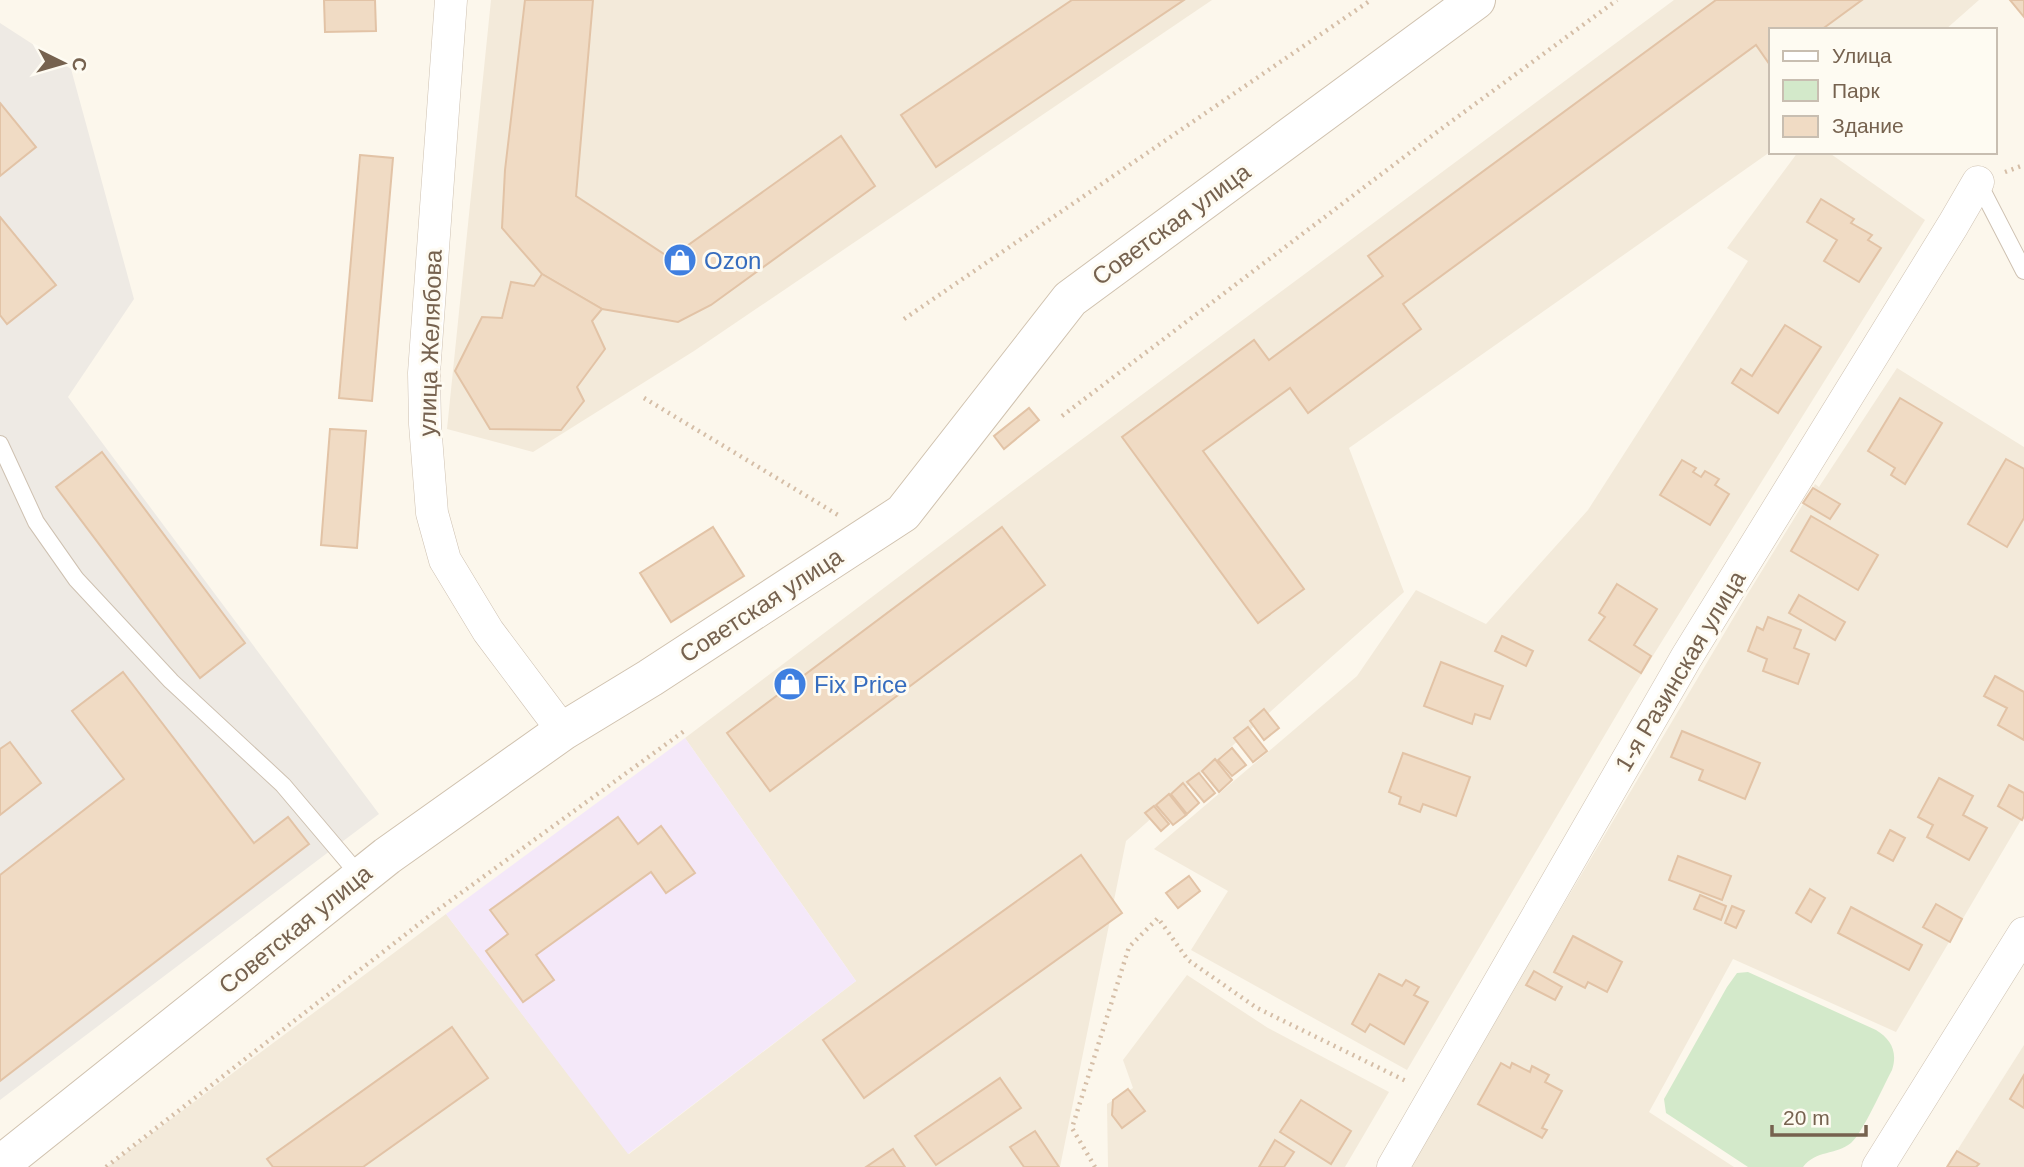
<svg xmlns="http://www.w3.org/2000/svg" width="2024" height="1167" font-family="Arial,sans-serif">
<rect width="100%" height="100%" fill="#fcf7ec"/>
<g fill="#f3eada">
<path d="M491,0H1212L694,351L533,452L447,429Z"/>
<path d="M1674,0H1979L1945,30H1770V152L1349,448L1404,592L1126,841L1060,1167H107L446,914L629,1154L856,981L685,738L1019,486Z"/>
<path d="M1798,152H1828L1925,220L1629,694L1407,1070L1191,950L1228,891L1154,849L1357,676L1416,590L1486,624L1588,510L1748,261L1727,248Z"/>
<path d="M1897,368L2024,447V815L1896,1032L1733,959L1649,1112L1734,1167H1408L1747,595L1813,488L1815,484L1819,487Z"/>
<path d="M1187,975L1268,1028L1389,1092L1345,1167H1108L1107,1104L1133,1088L1123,1060Z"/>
<path d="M2024,1045V1167H1947L1965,1138Z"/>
</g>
<path fill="#eeeae4" d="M0,23L71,69L134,299L68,397L379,814L0,1100Z"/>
<path fill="#f4e8f9" d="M685,738L856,981L628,1154L446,914Z"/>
<path fill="#d3e9ca" d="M1748,972L1876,1030C1891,1039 1898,1052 1892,1070C1884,1085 1862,1134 1851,1143C1836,1155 1816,1150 1803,1167H1748L1666,1113L1664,1099L1727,987L1737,973Z"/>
<g fill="#f0dbc4" stroke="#e2c3a6" stroke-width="2">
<path d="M324,0H375L376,31L325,32Z"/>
<path d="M525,0H593L576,196L670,258L841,136L875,186L711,305L678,322L602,309L542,274L502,228L505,170Z"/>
<path d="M1072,0H1184L936,167L901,115Z"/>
<path d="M1716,0H1862L1821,30H1770V65L1756,45L1403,304L1421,329L1308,413L1290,388L1203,451L1304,589L1258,623L1122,437L1254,340L1269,360L1383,276L1368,256Z"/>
<path d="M2010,0H2024V17Z"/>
<path d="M0,103L36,147L0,176Z"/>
<path d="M360,155L393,158L372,401L339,398Z"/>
<path d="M1821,199L1854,219L1851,223L1872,235L1868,240L1881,248L1859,282L1824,261L1837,240L1807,222Z"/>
<path d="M0,217L56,285L7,324L0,315Z"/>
<path d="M542,274L602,309L592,321L605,349L577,387L584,401L561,430L490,429L455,371L482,317L502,318L511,282L534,286Z"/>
<path d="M1785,325L1821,347L1778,413L1732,383L1741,369L1752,376Z"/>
<path d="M1900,398L1942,423L1905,484L1891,475L1895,468L1868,451Z"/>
<path d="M1029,408L1039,420L1004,449L994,436Z"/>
<path d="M330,429L366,431L357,548L321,545Z"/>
<path d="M102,452L245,643L200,678L56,487Z"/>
<path d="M2006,459L2024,469V518L2007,547L1968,524Z"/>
<path d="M1682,460L1696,468L1693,472L1701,477L1705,471L1719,479L1715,485L1729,494L1710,525L1660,495Z"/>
<path d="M1813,488L1840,504L1830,519L1803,503Z"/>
<path d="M1811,516L1878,555L1858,590L1791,551Z"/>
<path d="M713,527L744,576L671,622L640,573Z"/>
<path d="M1002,527L1045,585L770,791L727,733Z"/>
<path d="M1617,584L1657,609L1634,645L1651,656L1641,673L1589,640L1605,617L1599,613Z"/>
<path d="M1799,595L1845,622L1835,640L1789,613Z"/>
<path d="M1768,617L1801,630L1794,648L1809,654L1798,684L1763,671L1767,659L1748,651L1757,627L1763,630Z"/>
<path d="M1502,636L1533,651L1526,666L1495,651Z"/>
<path d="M1441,662L1503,686L1490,719L1475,714L1472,724L1424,706Z"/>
<path d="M123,672L254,843L288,817L309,844L0,1081V875L124,779L72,711Z"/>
<path d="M1995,676L2024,692V740L1998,725L2007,708L1984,696Z"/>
<path d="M1264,709L1279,728L1264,740L1250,721Z"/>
<path d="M1248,727L1267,751L1253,762L1234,738Z"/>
<path d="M1682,731L1760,763L1745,799L1699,780L1703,770L1671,757Z"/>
<path d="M10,742L41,783L0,815V749Z"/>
<path d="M1232,748L1246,765L1232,776L1218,760Z"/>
<path d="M1403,753L1470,777L1456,816L1423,804L1420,812L1399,804L1401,797L1389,792Z"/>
<path d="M1215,759L1232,780L1219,792L1202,771Z"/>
<path d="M1199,773L1215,793L1204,802L1187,782Z"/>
<path d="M1939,778L1973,796L1963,815L1987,828L1969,860L1927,837L1933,825L1918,817Z"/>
<path d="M1183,783L1199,803L1187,814L1171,794Z"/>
<path d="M2009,785L2024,793V816L2022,820L1998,806Z"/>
<path d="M1169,794L1186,815L1173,825L1156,805Z"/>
<path d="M1154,806L1169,824L1161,831L1145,813Z"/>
<path d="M618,817L638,844L661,826L695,873L666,893L651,872L536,955L554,980L523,1002L486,951L508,934L490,910Z"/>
<path d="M1890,830L1905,838L1893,861L1878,853Z"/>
<path d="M1081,855L1122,913L864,1098L823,1040Z"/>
<path d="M1678,856L1731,876L1722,900L1669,880Z"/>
<path d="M1189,876L1200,891L1178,908L1166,893Z"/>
<path d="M1810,889L1825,898L1811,922L1796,913Z"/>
<path d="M1700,895L1726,906L1721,920L1694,909Z"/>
<path d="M1936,904L1962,919L1950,942L1923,927Z"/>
<path d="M1732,906L1744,911L1736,928L1725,923Z"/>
<path d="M1851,907L1922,945L1909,970L1838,933Z"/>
<path d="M1573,936L1622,962L1607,992L1588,982L1585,988L1554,972Z"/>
<path d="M1534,971L1562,987L1555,1000L1526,985Z"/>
<path d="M1379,974L1402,986L1406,980L1419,987L1414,995L1428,1002L1404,1044L1370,1024L1365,1032L1352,1024Z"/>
<path d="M452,1027L488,1078L363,1167H273L267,1159Z"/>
<path d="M1501,1063L1510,1068L1512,1063L1530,1072L1532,1066L1549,1075L1545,1082L1562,1091L1542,1128L1547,1130L1542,1138L1478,1104Z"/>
<path d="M2024,1075V1108L2010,1099Z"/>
<path d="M1000,1078L1021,1108L936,1165L915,1136Z"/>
<path d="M1128,1089L1145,1111L1122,1128L1112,1115L1113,1100Z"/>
<path d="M1301,1100L1351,1131L1331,1164L1280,1132Z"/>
<path d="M1035,1131L1059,1167H1024L1010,1147Z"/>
<path d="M1275,1140L1294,1152L1284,1167H1259Z"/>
<path d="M893,1149L905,1167H866Z"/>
<path d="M1957,1151L1979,1164L1976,1167H1947Z"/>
</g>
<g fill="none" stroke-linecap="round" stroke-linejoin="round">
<defs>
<g id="lane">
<path d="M1978,182L2024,271"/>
<path d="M0,444L36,522L76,579L171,681L283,785L360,876"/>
</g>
<g id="street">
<path d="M451,0L424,373L425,424L432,513L445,560L488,631L563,731"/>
<path d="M1393,1167L1686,658L1953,225L1978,182"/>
<path d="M1878,1167L2024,933"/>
</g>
<path id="secondary" d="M0,1165L387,856L563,731L650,678L903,513L1070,299L1476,0"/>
</defs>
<use href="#lane" stroke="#cec1b1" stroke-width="18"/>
<use href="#street" stroke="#cec1b1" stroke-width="33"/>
<use href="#secondary" stroke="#d0c2af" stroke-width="40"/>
<g stroke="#d5bea7" stroke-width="4.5" stroke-dasharray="2 5" stroke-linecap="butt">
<path d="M2005,172L2024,165"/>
<path d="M904,319L1371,0"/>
<path d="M644,398L838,515"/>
<path d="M1062,416L1441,129L1617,0"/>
<path d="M106,1167L428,917L687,729"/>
<path d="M1095,1167L1072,1128L1129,947L1158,918L1188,960L1257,1008L1406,1081"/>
</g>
<use href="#lane" stroke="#fff" stroke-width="16"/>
<use href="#street" stroke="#fff" stroke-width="32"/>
<use href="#secondary" stroke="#fff" stroke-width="38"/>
</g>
<defs>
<symbol id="shop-disc" viewBox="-11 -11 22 22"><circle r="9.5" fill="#3f7fe0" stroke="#fefbf2"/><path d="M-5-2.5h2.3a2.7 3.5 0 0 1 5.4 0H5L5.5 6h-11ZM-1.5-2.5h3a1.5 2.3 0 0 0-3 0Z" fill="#fff"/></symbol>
</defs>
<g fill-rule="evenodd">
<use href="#shop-disc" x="661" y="241" width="38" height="38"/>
<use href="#shop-disc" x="771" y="665" width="38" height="38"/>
</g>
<g text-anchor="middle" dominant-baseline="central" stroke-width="6" stroke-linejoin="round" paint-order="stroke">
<g font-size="24" fill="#76624f" stroke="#fefbf2">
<text transform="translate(1171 224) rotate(-36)">Советская улица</text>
<text transform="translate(430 343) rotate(-88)">улица Желябова</text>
<text transform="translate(761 605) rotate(-33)">Советская улица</text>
<text transform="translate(1680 671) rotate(-59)">1-я Разинская улица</text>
<text transform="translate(295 929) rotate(-39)">Советская улица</text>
</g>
<g font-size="24" fill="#366cbe" stroke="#fefbf2" text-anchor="start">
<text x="704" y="260">Ozon</text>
<text x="814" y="684">Fix Price</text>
</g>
</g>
<rect x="1769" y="28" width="228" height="126" fill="#fefbf2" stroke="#c8beb1" stroke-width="2"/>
<rect x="1783" y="51" width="35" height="10" fill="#ffffff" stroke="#c8beb1" stroke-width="2"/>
<text x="1832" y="63" font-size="21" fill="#76624f">Улица</text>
<rect x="1783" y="80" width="35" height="21" fill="#d3e9ca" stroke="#c8beb1" stroke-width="2"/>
<text x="1832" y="98" font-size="21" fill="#76624f">Парк</text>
<rect x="1783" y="116" width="35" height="21" fill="#f0dbc4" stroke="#c8beb1" stroke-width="2"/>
<text x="1832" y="133" font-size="21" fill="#76624f">Здание</text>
<g transform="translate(63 63) rotate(95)" stroke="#fefbf2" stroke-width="5" paint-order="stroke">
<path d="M0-5L12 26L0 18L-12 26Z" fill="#76624f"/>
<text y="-10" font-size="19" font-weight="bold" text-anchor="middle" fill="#76624f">С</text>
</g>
<path d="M1772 1125v10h94v-10" fill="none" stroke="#76624f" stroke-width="3.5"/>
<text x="1783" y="1125" font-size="21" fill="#76624f" stroke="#fefbf2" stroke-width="5" paint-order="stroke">20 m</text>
</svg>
